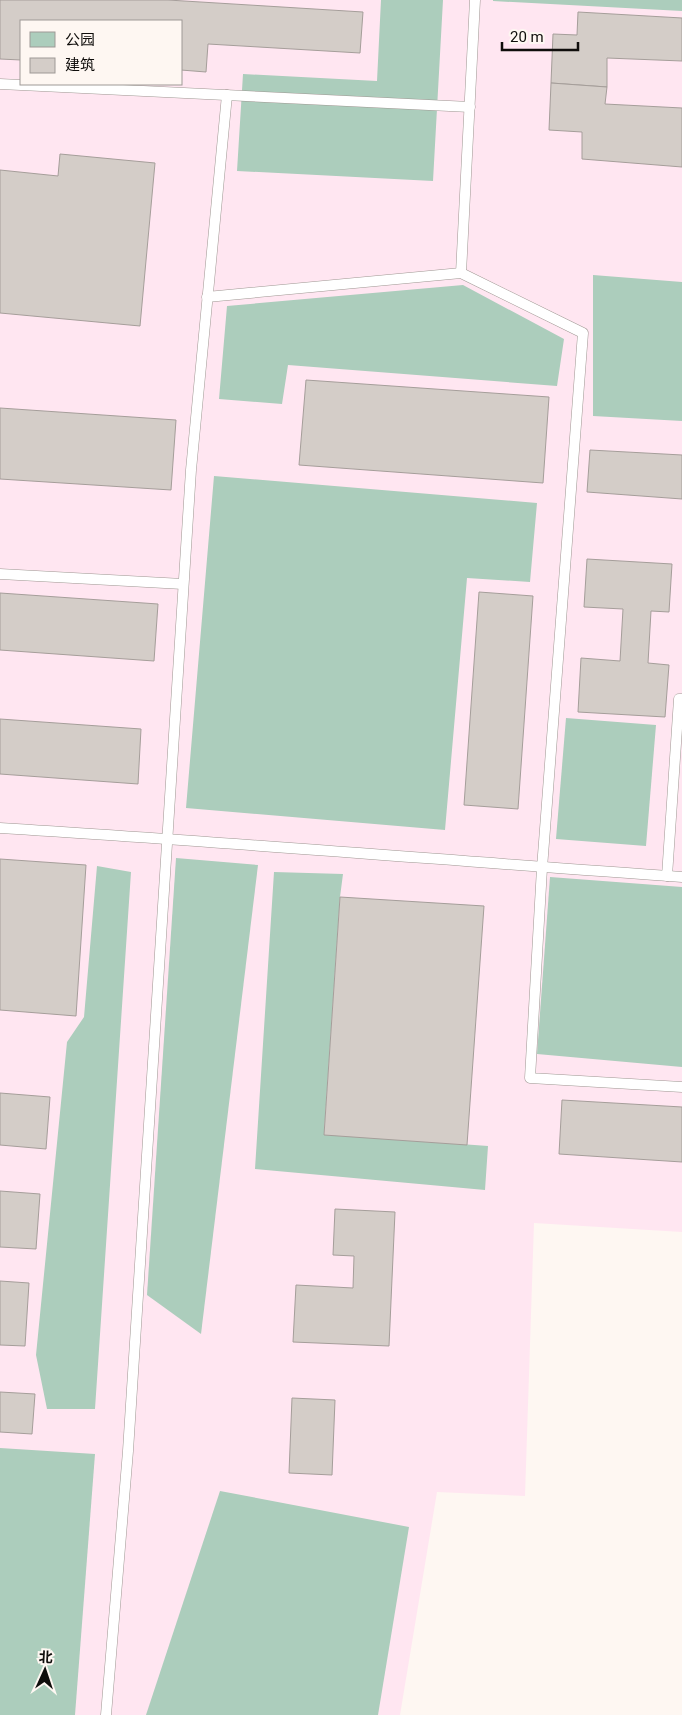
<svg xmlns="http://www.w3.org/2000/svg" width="682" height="1715" font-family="Roboto,'Noto Sans SC',sans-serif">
<rect width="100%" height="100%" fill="#fef7f2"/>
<path fill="#ffe6f1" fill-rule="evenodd" d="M0,0H682V1232L534,1223L525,1496L437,1492L400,1715H0ZM21,21H181V84H21Z"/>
<g fill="#accdbc">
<path d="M381,0H443L433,181L237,171L243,74L377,81Z"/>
<path d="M682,0V11L493,1V0Z"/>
<path d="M593,275L682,282V421L593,416Z"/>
<path d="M463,285L564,339L557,386L288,365L282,404L219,399L227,306Z"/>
<path d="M214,476L537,503L530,582L467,578L445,830L186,808Z"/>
<path d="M566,718L656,725L646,846L556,839Z"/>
<path d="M176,858L258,865L201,1334L147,1295Z"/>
<path d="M97,866L131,872L95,1409H47L36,1355L67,1042L84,1017Z"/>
<path d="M274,872L343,874L340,897L324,1134L488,1146L485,1190L255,1169Z"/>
<path d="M550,877L682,887V1067L537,1054Z"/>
<path d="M0,1448L95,1454L75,1715H0Z"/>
<path d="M220,1491L409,1527L378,1715H146Z"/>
</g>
<g fill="#d4cdc8" stroke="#a59e9a">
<path d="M0,0H168L363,12L360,53L208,44L206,72L181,70V21H21V60L0,59Z"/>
<path d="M578,12L682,18V61L607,58V87L551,83L553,34L577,35Z"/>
<path d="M551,83L607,87L605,104L682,108V167L582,159V132L549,130Z"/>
<path d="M60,154L155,163L140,326L0,313V170L58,176Z"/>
<path d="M306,380L549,397L543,483L299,465Z"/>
<path d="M0,408L176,420L171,490L0,479Z"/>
<path d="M590,450L682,455V499L587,492Z"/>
<path d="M587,559L672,564L669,612L651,611L648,663L669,665L665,717L578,712L581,658L620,661L623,609L584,607Z"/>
<path d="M479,592L533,596L518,809L464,805Z"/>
<path d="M0,593L158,604L154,661L0,650Z"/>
<path d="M0,719L141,729L138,784L0,774Z"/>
<path d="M0,859L86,865L76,1016L0,1010Z"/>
<path d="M340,897L484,906L467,1145L324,1135Z"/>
<path d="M0,1093L50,1097L46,1149L0,1145Z"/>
<path d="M562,1100L682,1107V1162L559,1154Z"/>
<path d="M0,1191L40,1194L36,1249L0,1247Z"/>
<path d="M335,1209L395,1212L389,1346L293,1342L296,1285L353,1288L354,1256L333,1255Z"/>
<path d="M0,1281L29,1283L25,1346L0,1345Z"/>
<path d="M0,1392L35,1394L32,1434L0,1432Z"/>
<path d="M292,1398L335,1400L332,1475L289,1473Z"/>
</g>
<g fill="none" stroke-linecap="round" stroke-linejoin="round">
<defs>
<g id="service">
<path d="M0,84L470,107"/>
<path d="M461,273L475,0"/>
<path d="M207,297L461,273L583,333L542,868L530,1078L682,1087"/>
<path d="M0,574L183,584"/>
<path d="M0,828C228,842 455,861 682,877"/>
<path d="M667,876L679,699H682"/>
<path d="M106,1715L128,1451L191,470L227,95"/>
</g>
</defs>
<use href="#service" stroke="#9e9792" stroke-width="11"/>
<use href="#service" stroke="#fff" stroke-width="10"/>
</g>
<rect x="20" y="20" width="162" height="65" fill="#fef7f2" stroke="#9e9996"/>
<rect x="30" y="32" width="25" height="15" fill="#accdbc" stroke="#9e9996"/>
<text x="65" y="45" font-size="15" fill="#0f0d0b">公园</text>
<rect x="30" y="58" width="25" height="15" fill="#d4cdc8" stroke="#9e9996"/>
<text x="65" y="70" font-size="15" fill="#0f0d0b">建筑</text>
<g transform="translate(45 1670) rotate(3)" stroke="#fef7f2" stroke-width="4" paint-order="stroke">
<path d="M0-4L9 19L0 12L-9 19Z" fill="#0f0d0b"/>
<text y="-8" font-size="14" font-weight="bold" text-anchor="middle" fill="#0f0d0b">北</text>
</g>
<path d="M502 42v8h76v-8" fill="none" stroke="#0f0d0b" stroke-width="2.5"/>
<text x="510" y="42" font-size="15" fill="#0f0d0b" stroke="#fef7f2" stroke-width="4" paint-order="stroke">20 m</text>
</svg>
